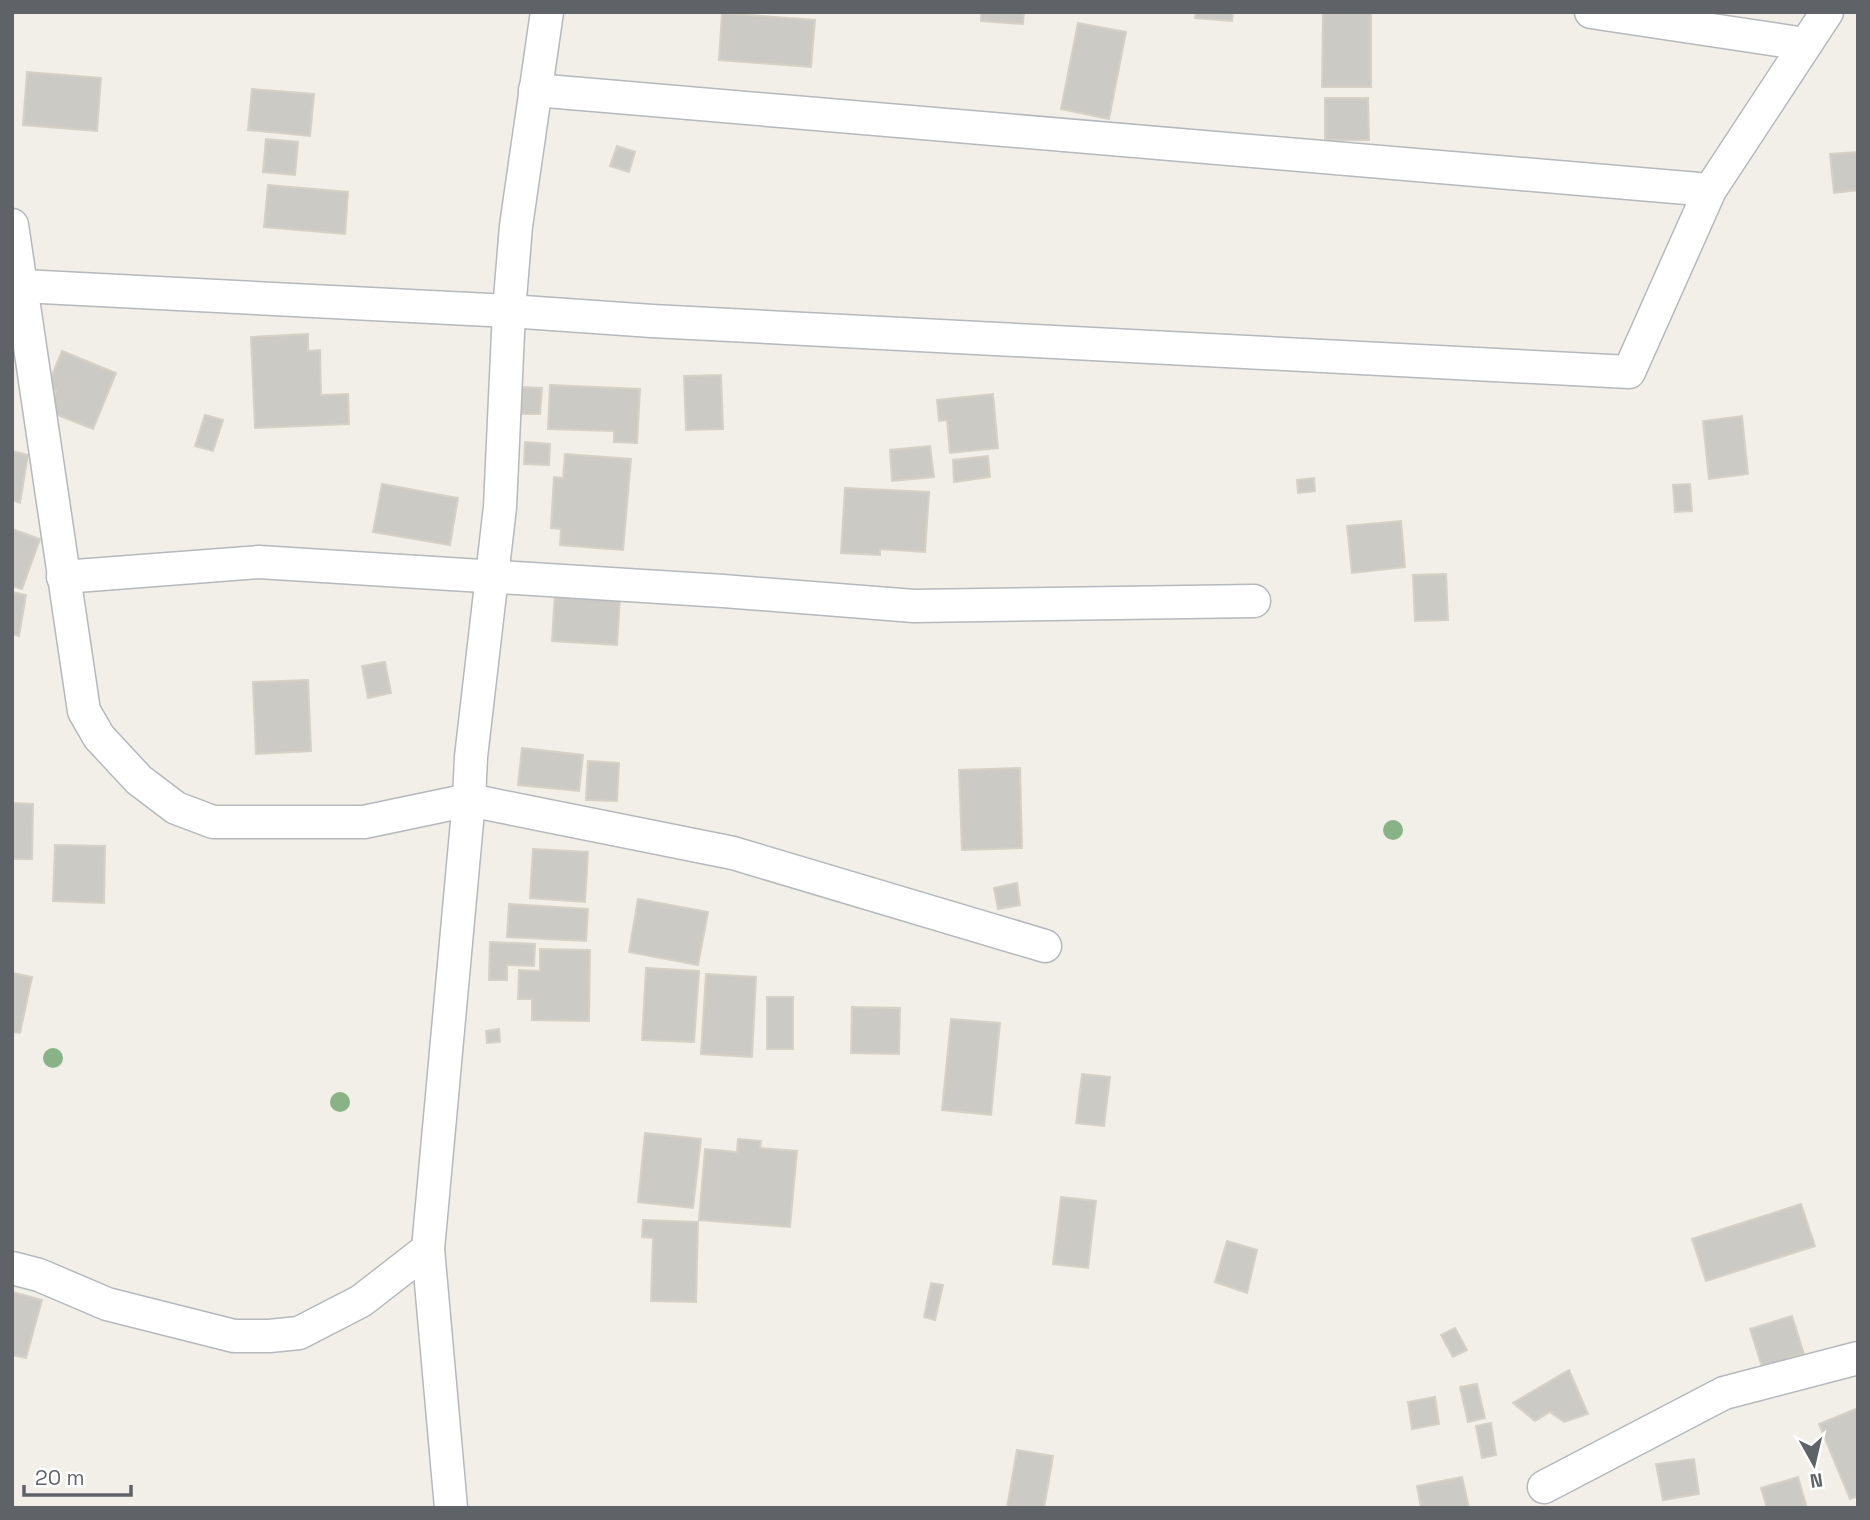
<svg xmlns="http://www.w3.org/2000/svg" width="1870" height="1520" font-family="'Space Grotesk',sans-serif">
<rect width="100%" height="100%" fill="#f1efe8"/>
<g fill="#cccac5" stroke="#d6d1c6" stroke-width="2">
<path d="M981,12H1024L1023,24L981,21Z"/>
<path d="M1196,12H1233L1232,21L1195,18Z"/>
<path d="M722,13L815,20L811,67L719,60Z"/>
<path d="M1323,13H1371V87H1322Z"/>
<path d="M1078,23L1126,32L1109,119L1061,109Z"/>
<path d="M27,72L101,78L97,131L23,125Z"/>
<path d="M252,89L314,94L310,136L248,130Z"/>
<path d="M1325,98H1368L1369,140H1325Z"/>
<path d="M266,139L298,142L295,175L263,172Z"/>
<path d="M617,146L635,152L629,172L610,166Z"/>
<path d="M1858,152V190L1834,193L1830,154Z"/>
<path d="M268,185L348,192L345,234L264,227Z"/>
<path d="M308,334V351L320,350L321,395L348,394L349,424L255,428L251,337Z"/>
<path d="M62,351L116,373L93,429L47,411L56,391L47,387Z"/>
<path d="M721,375L723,429L686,430L684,376Z"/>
<path d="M550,385L640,389L637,443L614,442V431L548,429Z"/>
<path d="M521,387L542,388L540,414H520Z"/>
<path d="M993,394L998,448L950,453L947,420L939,421L937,400Z"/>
<path d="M205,415L223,420L213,451L195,446Z"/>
<path d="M1742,416L1748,474L1709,479L1703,421Z"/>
<path d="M525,442L550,444L549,465L524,464Z"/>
<path d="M930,446L934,477L892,481L890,450Z"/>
<path d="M12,451L28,455L20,503L12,500Z"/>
<path d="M565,454L631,459L623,550L560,545L561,529L551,528L554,477L563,478Z"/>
<path d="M988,456L990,477L954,482L953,460Z"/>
<path d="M1314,478L1315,491L1298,493L1297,480Z"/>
<path d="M382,484L458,498L450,545L373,532Z"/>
<path d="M1690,484L1692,511L1675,512L1673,485Z"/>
<path d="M845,488L929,492L925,552L880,549V555L841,553Z"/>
<path d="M1401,521L1405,567L1352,573L1347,526Z"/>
<path d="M12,529L40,539L22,589L12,586Z"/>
<path d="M1446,574L1448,620L1415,621L1413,575Z"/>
<path d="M12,592L26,595L19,636L12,634Z"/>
<path d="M555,593L620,598L617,645L552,641Z"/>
<path d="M385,662L391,693L368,698L362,666Z"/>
<path d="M308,680L311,751L256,754L253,682Z"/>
<path d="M522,748L583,755L579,791L518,785Z"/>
<path d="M588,761L619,763L617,801L586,800Z"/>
<path d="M1020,768L1022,848L962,850L959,770Z"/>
<path d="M12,803L33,804L32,859H12Z"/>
<path d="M55,845L105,846L104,903L53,901Z"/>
<path d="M533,849L588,852L585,902L530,898Z"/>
<path d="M1017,883L1020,905L998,909L994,888Z"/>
<path d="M638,899L708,912L698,965L629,952Z"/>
<path d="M509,904L588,909L586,941L507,937Z"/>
<path d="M490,942L535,944L534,966L507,965V980H489Z"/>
<path d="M540,949L590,950L589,1021L532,1020V999H518L519,970L540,971Z"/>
<path d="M646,968L699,971L694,1042L642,1040Z"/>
<path d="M12,973L32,977L20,1033L12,1032Z"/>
<path d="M706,974L756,977L752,1057L701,1054Z"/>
<rect x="767" y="997" width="26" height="52"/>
<path d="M852,1007L900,1008L899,1054L851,1053Z"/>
<path d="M951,1019L1000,1023L991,1115L942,1110Z"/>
<path d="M499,1029L500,1042L487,1043L486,1031Z"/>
<path d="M1082,1074L1110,1077L1104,1126L1076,1123Z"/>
<path d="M645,1133L701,1139L693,1208L638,1202Z"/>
<path d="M738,1139L761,1141L760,1148L797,1151L790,1227L699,1220L705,1149L737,1152Z"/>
<path d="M1061,1197L1096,1201L1088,1268L1053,1264Z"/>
<path d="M1801,1204L1815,1246L1706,1281L1692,1239Z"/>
<path d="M643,1220L698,1222L696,1302L651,1301L653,1238L642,1237Z"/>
<path d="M1227,1241L1257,1250L1247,1293L1215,1282Z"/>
<path d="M931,1283L943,1285L935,1320L924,1317Z"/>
<path d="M12,1292L42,1300L26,1358L12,1355Z"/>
<path d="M1792,1316L1804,1354L1788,1358L1791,1368L1765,1376L1750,1329Z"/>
<path d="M1455,1328L1467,1350L1453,1357L1441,1335Z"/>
<path d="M1569,1370L1588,1414L1564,1422L1550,1412L1535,1421L1513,1403Z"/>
<path d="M1477,1384L1485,1418L1468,1422L1460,1387Z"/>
<path d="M1435,1397L1439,1424L1412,1429L1408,1402Z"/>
<path d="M1858,1408V1496L1850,1499L1819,1424Z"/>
<path d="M1491,1423L1496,1455L1482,1458L1476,1426Z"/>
<path d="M1017,1450L1053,1456L1044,1508L1007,1507Z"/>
<path d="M1694,1459L1699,1494L1663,1500L1656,1464Z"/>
<path d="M1462,1477L1469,1508H1421L1417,1486Z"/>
<path d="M1798,1477L1807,1508H1767L1761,1488Z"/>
</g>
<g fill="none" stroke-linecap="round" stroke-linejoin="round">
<defs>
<g id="minor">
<path d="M1591,12L1805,44"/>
<path d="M535,90L1710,190"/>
<path d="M12,225L84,711L99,737L139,780L176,808L213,822H364L469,800L733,853L1045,946"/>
<path d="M22,286L509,311L652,321L1629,372L1710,190L1827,12"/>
<path d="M63,577L259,562L723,591L914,606L1254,601"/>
<path d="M12,1268L39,1275L107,1304L234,1336H269L299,1333L361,1301L428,1249"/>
<path d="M1544,1487L1724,1393L1858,1358"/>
<path d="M451,1508L428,1249L469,800L471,757L500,507L509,311L516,226L547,12"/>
</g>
</defs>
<use href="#minor" stroke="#b5b8bc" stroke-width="35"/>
<use href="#minor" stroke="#fff" stroke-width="32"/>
</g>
<g fill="#89b387">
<circle cx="1393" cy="830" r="10"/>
<circle cx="53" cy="1058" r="10"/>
<circle cx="340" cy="1102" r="10"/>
</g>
<rect width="1870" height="1520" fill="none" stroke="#5f6368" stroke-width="28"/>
<g transform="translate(1814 1464) rotate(172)" stroke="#ffffff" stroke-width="5" paint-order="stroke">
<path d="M0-5L12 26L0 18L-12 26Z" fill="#5f6368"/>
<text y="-10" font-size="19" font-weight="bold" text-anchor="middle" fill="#5f6368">N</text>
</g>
<path d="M24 1485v10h107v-10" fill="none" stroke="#5f6368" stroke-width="3.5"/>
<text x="35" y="1485" font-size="21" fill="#5f6368" stroke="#ffffff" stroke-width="5" paint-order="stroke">20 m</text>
</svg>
